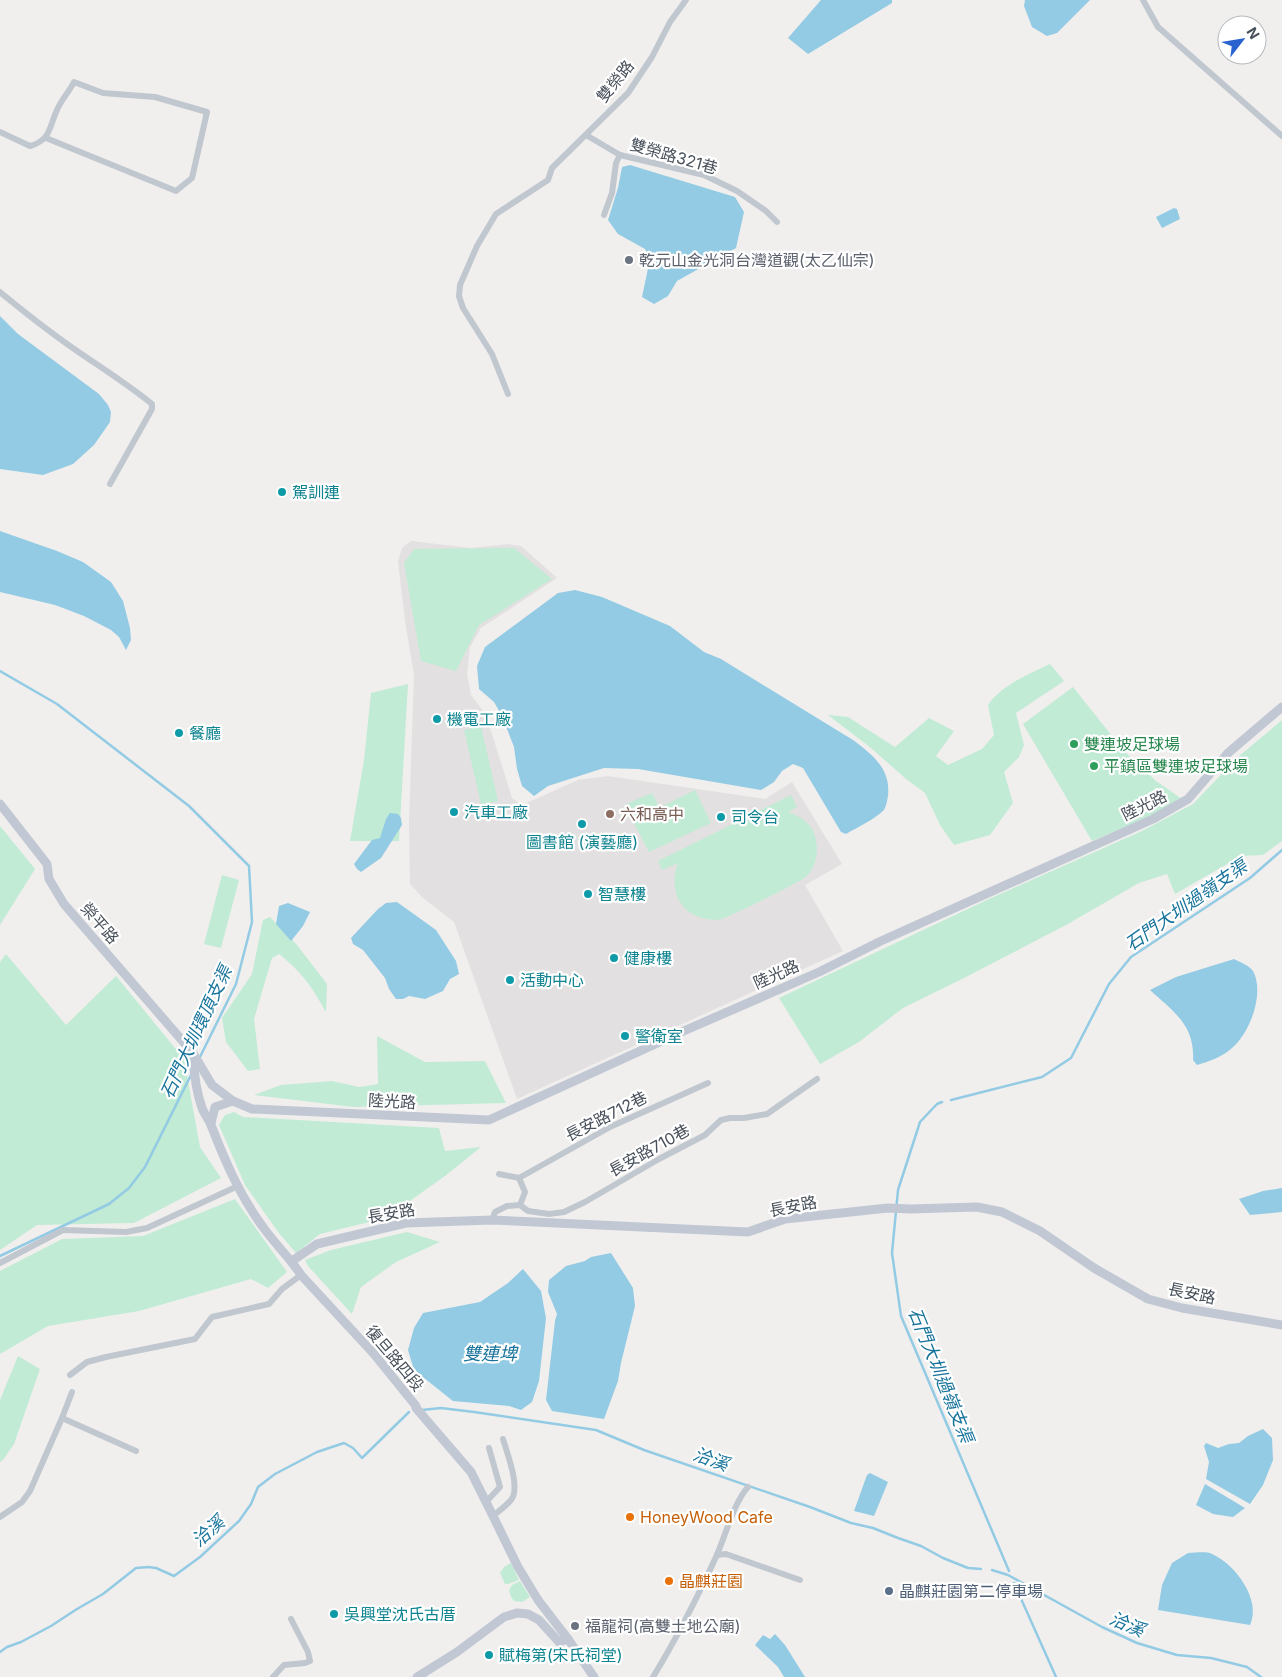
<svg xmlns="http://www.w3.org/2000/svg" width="1282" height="1677" font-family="Inter,'Noto Sans TC',sans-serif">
<rect width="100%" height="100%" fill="#f1efee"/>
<path fill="#e2e0e0" d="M411,541L471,548L508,544L521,546L557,578L481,628L470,647L467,674L471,695L486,715L512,798L522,805L578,780L608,776L765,799L792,782L842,864L805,885L843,951L517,1099L454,922L423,898L410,884L409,823L414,675L405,621L398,561L402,548Z"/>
<g fill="#c1ebd5">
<path d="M514,548L552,579L479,625L456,671L421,661L404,563L414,549Z"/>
<path d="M1050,664L1064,681L1016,713L1024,745L1019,757L1004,772L1013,803L990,835L954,845L940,825L925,793L906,779L871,748L828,715L848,717L895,747L929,718L954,731L936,756L948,765L982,749L994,735L988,705C1002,684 1028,675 1050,664Z"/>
<path d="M408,684L399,841H350L364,760L371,693Z"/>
<path d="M1073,687L1124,751L1156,781L1182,799L1153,815L1092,841L1023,724Z"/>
<path d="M1282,720V841L1263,855L1241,856L1175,894L1167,874L1139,883L1066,925L964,978L903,1008L859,1042L820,1064L779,998L991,898L1142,831L1193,804L1238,757Z"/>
<path d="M481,726L498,801L481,804L464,730Z"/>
<path d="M695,790L711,823L649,852L633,821Z"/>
<path d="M652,793L659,807L633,818L626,804Z"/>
<path d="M791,795L797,807L788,812C797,815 804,819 810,826C820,839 819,864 807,876C804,880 727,918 721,919C714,921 705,919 699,917C675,908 670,884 678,863L662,870L658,861Z"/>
<path d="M0,826L35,869L0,925Z"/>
<path d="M222,875L239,880L221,948L204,944Z"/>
<path d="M270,917L297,945L327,984L326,1012C312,987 302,972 279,954L272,958L254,1019L260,1069L248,1071L226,1042L222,1018L252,974L263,920Z"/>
<path d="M6,954L66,1025L116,976L184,1059L200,1147L221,1178L134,1223L37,1225L0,1250V962Z"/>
<path d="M377,1036L425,1062L485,1061L506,1103L353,1107L254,1095L281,1085L332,1081L359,1087L378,1084Z"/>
<path d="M234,1112L243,1117L439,1128L445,1151L481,1147L445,1176L386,1218L320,1234L296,1253L278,1232L245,1185L219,1125L225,1115Z"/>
<path d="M235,1199L287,1272L268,1288L251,1279L139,1311L48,1326L0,1354V1271L62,1239L143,1236Z"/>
<path d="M407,1232L440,1242L396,1262L361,1287L352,1314L308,1266L305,1260L331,1250Z"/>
<path d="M18,1356L40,1369L14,1444L3,1460L0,1462V1400Z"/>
<path d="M511,1563L519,1580L508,1584H505L500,1573L504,1567Z"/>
<path d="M520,1581L530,1597L522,1602L514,1601L511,1597L509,1590L512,1585Z"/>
</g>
<g fill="#92cbe3">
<path d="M821,0H892V3L808,54L788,38Z"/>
<path d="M1025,0H1090L1057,33L1047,36L1032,27L1024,6Z"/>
<path d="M630,165L735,197L744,212L736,248L677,281L668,296L654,304L642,297L650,259L645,249L618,234L608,220L618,188L622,167Z"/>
<path d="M1174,208L1177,209L1180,219L1162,228L1156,217Z"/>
<path d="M0,316L18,334L99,394L108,405L111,412L110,422L94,445L73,464L43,475L0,469Z"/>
<path d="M0,531L57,551L83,562L111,582L123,601L130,628L131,640L126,650L119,637L111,630L84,616L55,605L0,592Z"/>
<path d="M575,590L602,597L670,626L704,652L721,659L853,740C873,755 891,769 888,796C887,801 886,808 883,811C873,820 858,827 846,834L841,832L803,768L793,764L782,771L774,782L761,790L638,769L604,768L548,786L534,796L522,786L517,769L514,747L502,716L494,702L479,689L477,666L485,647L558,593Z"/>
<path d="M390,813L398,814L401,818L402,825L381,858L361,872L357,869L354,864L372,840L380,838L386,819Z"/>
<path d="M397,902L436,930L456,961L459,974L450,979L443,991L425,999L409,996L403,999H396L389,989L385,978L363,950L353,944L351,938L378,909L386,903Z"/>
<path d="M288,903L310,912L303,926L291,941L276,924L279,906Z"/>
<path d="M1234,959C1240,962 1250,966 1253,971C1265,993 1250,1033 1232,1048C1222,1057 1210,1061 1197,1065L1193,1060C1195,1025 1173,1011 1150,990L1176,977Z"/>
<path d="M1282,1188V1212L1250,1215L1239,1199L1263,1191Z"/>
<path d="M611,1253L633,1288L635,1306L621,1363L618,1381L604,1419L552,1411L546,1400L555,1321L557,1314L548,1292L549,1280L566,1266L585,1261L591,1257Z"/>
<path d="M523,1269L541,1291L546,1318L539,1381L532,1402L521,1410L509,1406L453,1401L414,1370L408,1350L414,1328L423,1313L480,1302L508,1283Z"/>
<path d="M1263,1429L1272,1438L1273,1460L1263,1485L1250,1504L1206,1479L1209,1462L1204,1446L1206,1443L1218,1448L1229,1444L1239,1443L1248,1436Z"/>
<path d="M870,1473L888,1482L874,1516L854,1511L867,1475Z"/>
<path d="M1205,1484L1245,1508L1233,1517L1213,1514L1196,1505Z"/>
<path d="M1188,1553C1195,1553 1206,1551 1212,1554C1235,1564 1262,1600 1250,1625L1158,1610L1162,1585L1172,1563Z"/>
<path d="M775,1634L785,1645L805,1677H784L778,1667L755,1645L763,1635L770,1639Z"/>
</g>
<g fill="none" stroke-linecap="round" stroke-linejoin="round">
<g stroke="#92cbe3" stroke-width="2.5">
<path d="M0,671L57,704L189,806L249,866L252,922L236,984L199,1059"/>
<path d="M951,1100L1042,1077L1071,1058L1109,984L1131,957L1250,878L1282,850"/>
<path d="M942,1102L937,1104L920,1122L898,1190L892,1253L901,1316L1009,1571"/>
<path d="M0,1256L109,1204L129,1188L145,1167L191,1075"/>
<path d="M422,1410L441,1408L474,1412L596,1430L644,1450L810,1507L851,1523L873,1528L898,1538L921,1546L943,1558L968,1568L981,1569"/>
<path d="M992,1570L1008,1575L1102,1627L1137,1643L1177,1655L1211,1658L1247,1667L1261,1677"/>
<path d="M1014,1583L1056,1677"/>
<path d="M0,1652L7,1647L21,1642L51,1626L77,1609L103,1594L136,1568L148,1567L156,1568L174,1576L200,1557L239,1521L251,1504L258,1487L275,1474L317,1452L344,1443L353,1448L362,1458L409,1412"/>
</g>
<g stroke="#c0c7cf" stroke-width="6">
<path d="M1143,0L1158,27L1282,136"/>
<path d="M0,132L30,146C51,140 49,127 57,110C61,100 69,92 74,82L103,93L155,97L207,112L192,178L176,191L46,138"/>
<path d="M586,135L620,155L704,175L737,191L766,211L777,222"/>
<path d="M604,215L612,193L616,163L620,155"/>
<path d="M0,292C28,315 56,337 86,357C108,372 131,387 152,404V409L110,484"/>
<path d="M508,394L492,354L463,308L459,296L460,285L477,246L496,214L548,180L552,168L628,93L652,57L670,22L686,0"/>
<path d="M499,1174L519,1178L525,1192L520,1205"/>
<path d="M519,1178L610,1127L708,1083"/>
<path d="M492,1220L495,1212L507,1206L520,1205L528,1211L549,1214L564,1212L585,1202L659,1159L705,1135L721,1120L730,1118H744L767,1114L817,1079"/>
<path d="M0,1263L63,1230L126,1232L147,1228L238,1186"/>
<path d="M70,1375L87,1362L106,1357L195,1339L212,1317L269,1304L282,1289L301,1275"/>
<path d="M72,1392L62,1418L136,1451"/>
<path d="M486,1502L500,1487L489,1448"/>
<path d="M493,1516C499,1511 506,1506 511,1500C521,1488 507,1453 503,1439"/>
<path d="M0,1517L22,1502L30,1491L62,1418"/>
<path d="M717,1555L726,1554L800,1580"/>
<path d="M273,1677L284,1665L305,1663L310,1661L308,1652L291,1619"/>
<path d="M653,1677C677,1638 697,1598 716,1557C725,1537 734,1502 748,1487"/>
</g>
<g stroke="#c1c8d3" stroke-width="9">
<path d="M0,804L47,864L49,879L64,904L193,1053L212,1085L233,1101L252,1109L489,1120L686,1030L819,972L881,941L1153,819L1188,799L1228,753L1282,707"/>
<path d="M193,1056C194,1074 196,1091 202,1108C204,1114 209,1119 211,1125C225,1161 240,1196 263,1227C275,1244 290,1258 301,1275L374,1354L416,1406V1408L471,1472L493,1516L518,1567L538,1600L568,1639L594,1677"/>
<path d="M211,1123L215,1107L233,1101"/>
<path d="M292,1261L317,1244L406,1223L492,1220L748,1232L785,1219L888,1208L910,1209L977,1207L1002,1212L1040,1231L1094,1268L1148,1299L1182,1308L1282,1325"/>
<path d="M417,1677L457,1652L504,1617L517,1613L528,1614L539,1620L559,1642L568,1639"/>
</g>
</g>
<g fill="#6b7280" stroke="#fff" stroke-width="2">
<circle cx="629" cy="260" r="5"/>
<circle cx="575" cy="1626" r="5"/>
</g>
<g fill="#0f9aa8" stroke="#fff" stroke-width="2">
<circle cx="282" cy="492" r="5"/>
<circle cx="437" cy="719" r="5"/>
<circle cx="179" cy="733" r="5"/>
<circle cx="454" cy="812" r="5"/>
<circle cx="721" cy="817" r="5"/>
<circle cx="582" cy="824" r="5"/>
<circle cx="588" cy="894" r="5"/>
<circle cx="614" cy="958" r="5"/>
<circle cx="510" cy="980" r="5"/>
<circle cx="625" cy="1036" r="5"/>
<circle cx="334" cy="1614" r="5"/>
<circle cx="489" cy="1655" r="5"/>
</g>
<g fill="#2e9e5b" stroke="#fff" stroke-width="2">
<circle cx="1074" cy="744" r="5"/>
<circle cx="1094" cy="766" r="5"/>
</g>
<circle fill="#8d6e63" stroke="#fff" stroke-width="2" cx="610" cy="814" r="5"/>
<g fill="#e8710a" stroke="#fff" stroke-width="2">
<circle cx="630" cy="1517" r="5"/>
<circle cx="669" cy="1581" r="5"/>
</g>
<circle fill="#5c6f8a" stroke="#fff" stroke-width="2" cx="889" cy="1591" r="5"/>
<g text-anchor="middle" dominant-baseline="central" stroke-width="4.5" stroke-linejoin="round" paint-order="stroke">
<g font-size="16" fill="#48505a" stroke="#fff">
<text transform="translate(615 81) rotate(-51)">雙榮路</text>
<text transform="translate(674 156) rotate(16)">雙榮路321巷</text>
<text transform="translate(1144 805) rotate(-26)">陸光路</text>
<text transform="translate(100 923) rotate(49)">榮平路</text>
<text transform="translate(776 974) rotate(-24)">陸光路</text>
<text transform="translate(392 1101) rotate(3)">陸光路</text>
<text transform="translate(606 1116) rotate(-27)">長安路712巷</text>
<text transform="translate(649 1150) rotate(-29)">長安路710巷</text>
<text transform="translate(793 1206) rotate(-11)">長安路</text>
<text transform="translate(391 1213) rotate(-10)">長安路</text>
<text transform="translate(1192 1293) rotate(12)">長安路</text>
<text transform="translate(395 1358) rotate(50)">復旦路四段</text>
</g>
<g font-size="16" fill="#5b616d" stroke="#fff" text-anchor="start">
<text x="639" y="260">乾元山金光洞台灣道觀(太乙仙宗)</text>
<text x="585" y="1626">福龍祠(高雙土地公廟)</text>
</g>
<g font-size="16" fill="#0d838f" stroke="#fff" text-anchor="start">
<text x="292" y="492">駕訓連</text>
<text x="447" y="719">機電工廠</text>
<text x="189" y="733">餐廳</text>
<text x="464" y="812">汽車工廠</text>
<text x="731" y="817">司令台</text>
<text x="582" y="842" text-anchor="middle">圖書館 (演藝廳)</text>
<text x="598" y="894">智慧樓</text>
<text x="624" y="958">健康樓</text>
<text x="520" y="980">活動中心</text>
<text x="635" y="1036">警衛室</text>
<text x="344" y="1614">吳興堂沈氏古厝</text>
<text x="499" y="1655">賦梅第(宋氏祠堂)</text>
</g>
<g font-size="16" fill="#27864d" stroke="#fff" text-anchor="start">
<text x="1084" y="744">雙連坡足球場</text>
<text x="1104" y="766">平鎮區雙連坡足球場</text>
</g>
<g font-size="16" fill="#785e54" stroke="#fff" text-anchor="start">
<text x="620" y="814">六和高中</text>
</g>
<g font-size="16" fill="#c56008" stroke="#fff" text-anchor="start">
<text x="640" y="1517">HoneyWood Cafe</text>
<text x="679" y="1581">晶麒莊園</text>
</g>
<g font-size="16" fill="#4e5e75" stroke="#fff" text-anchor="start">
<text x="899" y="1591">晶麒莊園第二停車場</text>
</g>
<g font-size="18" font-style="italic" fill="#19749c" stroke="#fff">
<text transform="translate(1186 905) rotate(-35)">石門大圳過嶺支渠</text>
<text transform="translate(196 1032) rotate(-65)">石門大圳環頂支渠</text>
<text x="490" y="1353">雙連埤</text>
<text transform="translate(941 1375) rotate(68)">石門大圳過嶺支渠</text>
<text transform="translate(711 1459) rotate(20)">洽溪</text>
<text transform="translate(208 1531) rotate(-41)">洽溪</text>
<text transform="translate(1127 1624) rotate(23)">洽溪</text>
</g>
</g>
<g transform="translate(1242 40) rotate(59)"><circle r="24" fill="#ffffff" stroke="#b6b9bd"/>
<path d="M0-4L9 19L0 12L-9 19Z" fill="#2a63cf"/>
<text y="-8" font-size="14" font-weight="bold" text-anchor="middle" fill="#48505a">N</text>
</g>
</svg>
